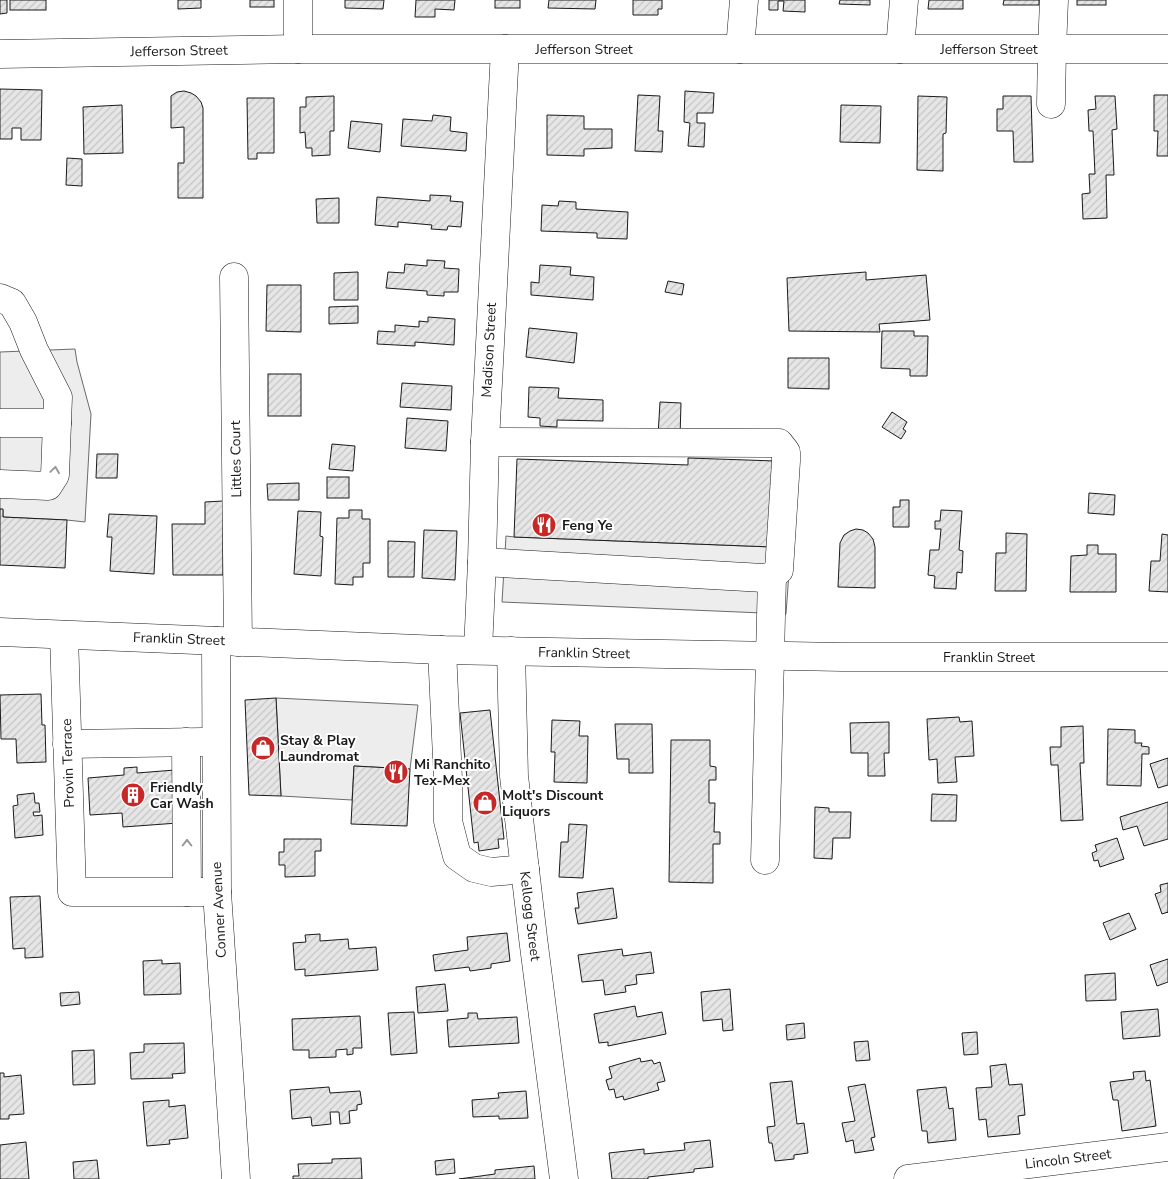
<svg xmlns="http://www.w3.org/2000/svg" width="1168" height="1179" font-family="'Nunito Sans',sans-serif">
<defs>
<pattern id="building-hatch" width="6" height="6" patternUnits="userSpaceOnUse" patternTransform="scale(1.25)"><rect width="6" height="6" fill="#e6e6e6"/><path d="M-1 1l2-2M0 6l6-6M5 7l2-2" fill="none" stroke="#c5c5c5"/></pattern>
</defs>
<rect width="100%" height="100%" fill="#fff"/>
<g fill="#ededed" stroke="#6a6a6a">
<path d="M75,349L77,362L91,414L85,522L67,520L3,517V510L0,509V352Z"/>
<path d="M506,536L514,537L772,547L791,545L786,614L502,602Z"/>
<path d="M276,698L418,705L410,769L354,766L352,800L281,796Z"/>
</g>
<g fill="url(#building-hatch)" stroke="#1a1a1a">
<path d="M0,0H7V13L0,14Z"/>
<rect x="10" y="0" width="36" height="10"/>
<path d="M178,0H201V8L178,9Z"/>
<rect x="250" y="0" width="24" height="7"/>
<path d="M345,0H384L383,9L345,8Z"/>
<path d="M416,0H455L454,10L435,9V17H415Z"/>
<rect x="495" y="0" width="25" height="8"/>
<path d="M549,0H596L595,9L548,8Z"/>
<path d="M633,0H662V9H658V15H633Z"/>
<path d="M769,0H805V12L783,11L784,1H778V10H769Z"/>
<path d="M840,0H870V5L839,4Z"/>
<path d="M929,0H963V9H928Z"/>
<path d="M1004,0H1039V5H1003Z"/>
<rect x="1077" y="0" width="29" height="5"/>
<path d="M0,89L42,90L41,140H21V128H12V139H0Z"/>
<path d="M184,91L191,93L196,96L201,102L203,108V198H178V163H184V127L171,128V96L177,92Z"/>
<path d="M685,91L714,93L713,113H697V123H705L704,147L688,146L690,123L684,122Z"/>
<path d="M638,95L660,96L658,131H663L662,152L635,151Z"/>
<path d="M1154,95H1168V156H1157L1158,131H1154Z"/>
<path d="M334,96V131H330V155L312,156V148H306L305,132L300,133V107H306V97Z"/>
<path d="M918,96L947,97L946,133L943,134V171L917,170Z"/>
<path d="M1003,96H1031L1033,162H1014L1013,131H997V109H1003Z"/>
<path d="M1095,96H1115L1117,129L1112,130L1114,175H1106L1107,218L1083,219L1082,194L1090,193L1089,174H1095L1093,131H1089L1088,110L1096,109Z"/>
<path d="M247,98H274V153H257V159H248Z"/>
<path d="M122,105L123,153L84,154L83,107Z"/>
<path d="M841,105L881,106L880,143L840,142Z"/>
<path d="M433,115L451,117L450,131L467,133L466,151L401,146L403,119L432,121Z"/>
<path d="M547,115L584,116V129H612V148L584,149V156L547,155Z"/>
<path d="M351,121L382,124L380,152L348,148Z"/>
<path d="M67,158L82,159V186L66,185Z"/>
<path d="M430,195L451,196L450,201L463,202L461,227L448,226L447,230L431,229L432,225L398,222V227L375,225L377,197L430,201Z"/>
<path d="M339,198V223H317L316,199Z"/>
<path d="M559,201L576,202V209L628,212L627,239L597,238V233L541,231L542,205L558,206Z"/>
<path d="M427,260L445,261L444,268L459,269L458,292H444V296L427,295V291L386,288L388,272L404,273L405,264L427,266Z"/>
<path d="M540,265L571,267L570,275L594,277L593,300L531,295V282L539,283Z"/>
<path d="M358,272V300H334V273Z"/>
<path d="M866,272V280L926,275L930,320L879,324L880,332L789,331L787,278Z"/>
<path d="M668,281L684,284L682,295L665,292Z"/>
<path d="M267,285H301V332L266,331Z"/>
<path d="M358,306V323L329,324V307Z"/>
<path d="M428,317L455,319L454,345L415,342V346L377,344L378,331L395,332V325L419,327V321L428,322Z"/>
<path d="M529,328L577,333L574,363L526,357Z"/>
<path d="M882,331H914V336H928L927,376H910V369L881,368Z"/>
<path d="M788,358H829V389L788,388Z"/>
<rect x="268" y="374" width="33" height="42"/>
<path d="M402,383L452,386L451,410L400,407Z"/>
<path d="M529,387L559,388L558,398L603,400V421L557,420V427L540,426V418L528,417Z"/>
<path d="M660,402L681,403L680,437L658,436Z"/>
<path d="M892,412L907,422L903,429L906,431L901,439L882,427Z"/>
<path d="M407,418L448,421L446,451L405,448Z"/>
<path d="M332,444L355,446L353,471L329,469Z"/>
<path d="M97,454H118L117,478H96Z"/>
<path d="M688,458L775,461L772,547L514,537L517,459L688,465Z"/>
<rect x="327" y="477" width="22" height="21"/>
<path d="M299,483V500H268L267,484Z"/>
<path d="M1089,493L1115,495L1114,515L1088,513Z"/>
<path d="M900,500H909V527H893V507H900Z"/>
<path d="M223,501V575H173L172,524H205V502Z"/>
<path d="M0,509H3V517L67,520L65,568L0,565Z"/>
<path d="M349,510H362V519H370V563H363V577H353V585L335,584L337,518H349Z"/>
<path d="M941,510L962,511L959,550L963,551L962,573L957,572L956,589L934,588L935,576L928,575L930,550H939L941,529H935V521H940Z"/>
<path d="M298,511L321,512L320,536L323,537L321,576L294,574Z"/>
<path d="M109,514L157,516L154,574L110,571L112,537H107Z"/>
<path d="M856,529L863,530L868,533L873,539L875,547V588L838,587L840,543L844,535L850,531Z"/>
<path d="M424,530L457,531L455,580L422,578Z"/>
<path d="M1006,533L1027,534L1026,591H995L996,553H1006Z"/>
<path d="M1162,534L1168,535V592L1149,591L1151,561H1160Z"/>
<path d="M388,541L415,542L414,577H388Z"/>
<path d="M1087,545H1098V554H1116V592H1070L1071,556L1087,555Z"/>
<path d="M41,694L42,725H45L46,762L17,763L16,739H1L0,695Z"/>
<path d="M276,698L281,796L249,795L245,700Z"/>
<path d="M490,710L504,839H498L499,848L479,851L478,842L474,843L460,713Z"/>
<path d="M959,717L960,722L972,721L974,756L955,757L957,782L938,783L937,759L929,760L927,719Z"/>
<path d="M552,720L580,721L579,736H588L587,783L554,782L555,752H551Z"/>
<path d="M889,722V753H884L885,776H868V753H851L850,723Z"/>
<path d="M615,724H652L653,773H629V759H617Z"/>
<path d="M1083,726L1084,763H1080L1083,820L1061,821L1058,765H1051L1050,747H1061V727Z"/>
<path d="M1108,729L1135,730V743H1142L1141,746L1149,747V754H1142L1141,786L1107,785Z"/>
<path d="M671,740H710V766L716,767V780H709V803H715L714,832H720V844H713V883L669,882Z"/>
<path d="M1168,758V785L1158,788L1150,764Z"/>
<path d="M354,766L410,769L407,826L351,824Z"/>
<path d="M137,767V773L175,770L178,823L123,827L122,813L90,815L88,778L124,775V768Z"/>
<path d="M34,793L35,803H39L40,812H33L34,816L42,815L43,835L15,838L13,806L18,805L17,795Z"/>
<path d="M932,794L957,795L956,821H931Z"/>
<path d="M1168,802V839L1144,846L1137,826L1123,830L1120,817Z"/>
<path d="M815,807L829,808V812H851L850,838H833L832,859L814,858Z"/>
<path d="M569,824L587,825L583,878L559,877L561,842H568Z"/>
<path d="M1117,838L1124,859L1100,867L1098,860L1094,861L1092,853L1097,851L1095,845Z"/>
<path d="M284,839H321V851H315V876L285,877V865H279V852H284Z"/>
<path d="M1168,883V913V912L1162,914L1155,894L1161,892L1160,885Z"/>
<path d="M613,888L617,918L578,924L575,908H579L577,893Z"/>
<path d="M40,896L43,957L25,958V948L13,949L10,897Z"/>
<path d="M1129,913L1136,929L1110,940L1103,923Z"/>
<path d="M507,933L510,961L491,964V968L470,971L469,967L435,971L433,955L468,950L467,937Z"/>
<path d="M320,934V941L348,939L349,949L376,947L378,970L305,976V969L295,970L293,943L306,942L305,935Z"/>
<path d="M622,949L623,956L651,952L654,973L636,975L637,984L625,986L626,992L605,995L603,980L582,982L578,955Z"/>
<path d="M1168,959V982L1157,986L1150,965Z"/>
<path d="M162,960V964L180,963L181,994L144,995L143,961Z"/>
<path d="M1115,973L1116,1000L1086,1001L1085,975Z"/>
<path d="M445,984L448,1011L418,1013L416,987Z"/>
<path d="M730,989L733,1030L723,1031L722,1019L703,1021L701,992Z"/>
<path d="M79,992L80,1004L61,1006L60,993Z"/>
<path d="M635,1006L637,1017L662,1012L666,1034L608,1046V1042L599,1043L594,1014Z"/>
<path d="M1158,1009L1160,1036L1123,1039L1121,1012Z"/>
<path d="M414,1012L417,1053L391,1055L388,1013Z"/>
<path d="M468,1013H477L478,1019L517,1017L519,1043L449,1047L447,1020L468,1018Z"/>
<path d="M360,1016L362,1048H353V1054L347,1055V1049L336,1050V1057L309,1058V1050H293L292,1019Z"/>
<path d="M804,1023L805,1038L787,1040L786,1025Z"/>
<path d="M977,1032L978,1054L964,1055L962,1033Z"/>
<path d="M868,1041L870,1060L856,1061L854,1042Z"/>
<path d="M184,1043L185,1073L172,1074L173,1078L131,1079L130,1053L144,1052V1044Z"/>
<path d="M94,1050L95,1084L73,1085L72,1051Z"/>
<path d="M640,1058L641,1062L652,1060L654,1064L660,1062L665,1081L657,1083L659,1090L624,1100L623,1096L616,1098L614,1089L609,1090L606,1080L612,1078L609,1067Z"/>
<path d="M1006,1064L1009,1085L1022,1084L1025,1115L1018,1116L1020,1134L988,1137L986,1119L979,1120L976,1088L992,1087L990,1066Z"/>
<path d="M1145,1071L1146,1081L1150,1080L1156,1126L1122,1131L1118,1100H1113L1110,1082L1134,1079L1133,1072Z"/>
<path d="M0,1073H4V1077L21,1075L24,1114L9,1115V1119H0Z"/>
<path d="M792,1081L797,1124L804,1123L808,1153L794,1155V1159L775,1161L772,1143H769L767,1127L775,1126L770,1083Z"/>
<path d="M865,1084L875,1137L871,1138L874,1150L855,1153L853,1140L846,1142L842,1123L855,1121L848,1087Z"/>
<path d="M329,1087L330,1093L360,1091L362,1104L357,1105V1110L349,1111L350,1123L340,1124L339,1112H330L331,1124L312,1126L311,1117L292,1119L290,1090Z"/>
<path d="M946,1087L949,1109L953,1108L956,1140L928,1143L927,1131H922L917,1090Z"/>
<path d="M526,1091L528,1118L499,1119V1116L473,1117L472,1100L499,1098L498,1093Z"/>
<path d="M169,1100V1107L185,1105L188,1138L169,1140L170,1144L147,1146L143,1102Z"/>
<path d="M710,1140L713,1167L694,1169V1172L648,1177V1179H612L609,1153L644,1149V1154L685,1150L684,1143Z"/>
<path d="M26,1142L29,1179H0V1145Z"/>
<path d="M361,1158L362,1179H293V1176H299L298,1164L332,1163V1159Z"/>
<path d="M454,1159L455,1173L436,1175L435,1161Z"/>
<path d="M97,1160L99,1179H74L73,1162Z"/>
<path d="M534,1166L535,1179H459L495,1174V1170Z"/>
</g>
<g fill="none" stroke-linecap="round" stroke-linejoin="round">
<defs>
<g id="minor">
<path d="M298,0V49"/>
<path d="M740,49L744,0"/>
<path d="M900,49L904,0"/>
<path d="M0,54L298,49H1168"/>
<path d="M1051,104L1052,49L1054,0"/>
<path d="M234,277L238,642"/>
<path d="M0,298L12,303L23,322L34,350L58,397L55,475L48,486L0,484"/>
<path d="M0,423H57"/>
<path d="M482,562L764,578L772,576L779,570L786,461V452L779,443L485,442"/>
<path d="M64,635L72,892H217"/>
<path d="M216,641L217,892L236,1179"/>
<path d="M442,650L448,779V821L457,856L474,868L491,872L525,869"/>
<path d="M478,650L482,562L485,442L505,49"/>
<path d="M511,651L514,776L533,938L564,1179"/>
<path d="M186,742L187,892"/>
<path d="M67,744L203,742"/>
<path d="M765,860L772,576"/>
<path d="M908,1179L1168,1147"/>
</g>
<path id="major" d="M0,632L442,650L842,657H1168"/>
</defs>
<use href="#minor" stroke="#1a1a1a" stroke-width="29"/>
<use href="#major" stroke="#1a1a1a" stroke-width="29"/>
<use href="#minor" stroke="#fff" stroke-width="28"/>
<use href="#major" stroke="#fff" stroke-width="28"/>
</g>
<defs><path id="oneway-chevron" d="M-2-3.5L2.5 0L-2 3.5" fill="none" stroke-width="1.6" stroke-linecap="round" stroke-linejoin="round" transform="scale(1.25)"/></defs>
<g stroke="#989898">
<use href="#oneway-chevron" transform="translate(55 470) rotate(-82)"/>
<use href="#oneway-chevron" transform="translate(187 843) rotate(-90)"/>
</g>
<defs>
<symbol id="restaurant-disc" viewBox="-11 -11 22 22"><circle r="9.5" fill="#c62828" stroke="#fff"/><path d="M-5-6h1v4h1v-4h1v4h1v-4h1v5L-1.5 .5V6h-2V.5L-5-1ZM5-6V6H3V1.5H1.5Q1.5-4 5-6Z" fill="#fff"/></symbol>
<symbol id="shop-disc" viewBox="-11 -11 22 22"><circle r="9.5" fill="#c62828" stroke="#fff"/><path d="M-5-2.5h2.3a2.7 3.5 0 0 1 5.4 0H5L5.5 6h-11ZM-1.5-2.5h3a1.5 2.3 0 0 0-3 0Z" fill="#fff"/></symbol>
<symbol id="building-disc" viewBox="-11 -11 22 22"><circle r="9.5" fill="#c62828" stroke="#fff"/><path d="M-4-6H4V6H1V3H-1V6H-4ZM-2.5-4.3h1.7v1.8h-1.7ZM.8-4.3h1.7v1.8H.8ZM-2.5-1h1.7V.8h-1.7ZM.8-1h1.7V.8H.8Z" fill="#fff"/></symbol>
</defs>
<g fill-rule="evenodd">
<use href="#restaurant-disc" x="530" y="511" width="28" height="28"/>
<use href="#shop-disc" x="249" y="734" width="28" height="28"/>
<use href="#restaurant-disc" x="382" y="758" width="28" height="28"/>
<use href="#building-disc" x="119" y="781" width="28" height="28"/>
<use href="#shop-disc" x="471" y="789" width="28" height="28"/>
</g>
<g text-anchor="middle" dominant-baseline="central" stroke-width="4" stroke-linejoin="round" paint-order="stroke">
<g font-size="14" fill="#1a1a1a" stroke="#fff">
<text x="584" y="49">Jefferson Street</text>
<text x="989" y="49">Jefferson Street</text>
<text transform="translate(179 51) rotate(-1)">Jefferson Street</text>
<text transform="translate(489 350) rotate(-87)">Madison Street</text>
<text transform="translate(236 459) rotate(-91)">Littles Court</text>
<text transform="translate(179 639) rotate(2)">Franklin Street</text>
<text transform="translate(584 653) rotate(1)">Franklin Street</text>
<text x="989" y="657">Franklin Street</text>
<text transform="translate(68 763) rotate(-92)">Provin Terrace</text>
<text transform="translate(219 910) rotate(-93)">Conner Avenue</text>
<text transform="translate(530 916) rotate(83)">Kellogg Street</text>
<text transform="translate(1068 1159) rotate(-7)">Lincoln Street</text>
</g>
<g font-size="14" font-weight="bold" fill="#1a1a1a" stroke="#fff" text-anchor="start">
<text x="562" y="525">Feng Ye</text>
<text x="280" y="740">Stay &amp; Play<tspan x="280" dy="16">Laundromat</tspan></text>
<text x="414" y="764">Mi Ranchito<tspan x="414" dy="16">Tex-Mex</tspan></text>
<text x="150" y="787">Friendly<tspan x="150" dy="16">Car Wash</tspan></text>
<text x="502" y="795">Molt's Discount<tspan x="502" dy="16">Liquors</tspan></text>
</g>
</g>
</svg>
